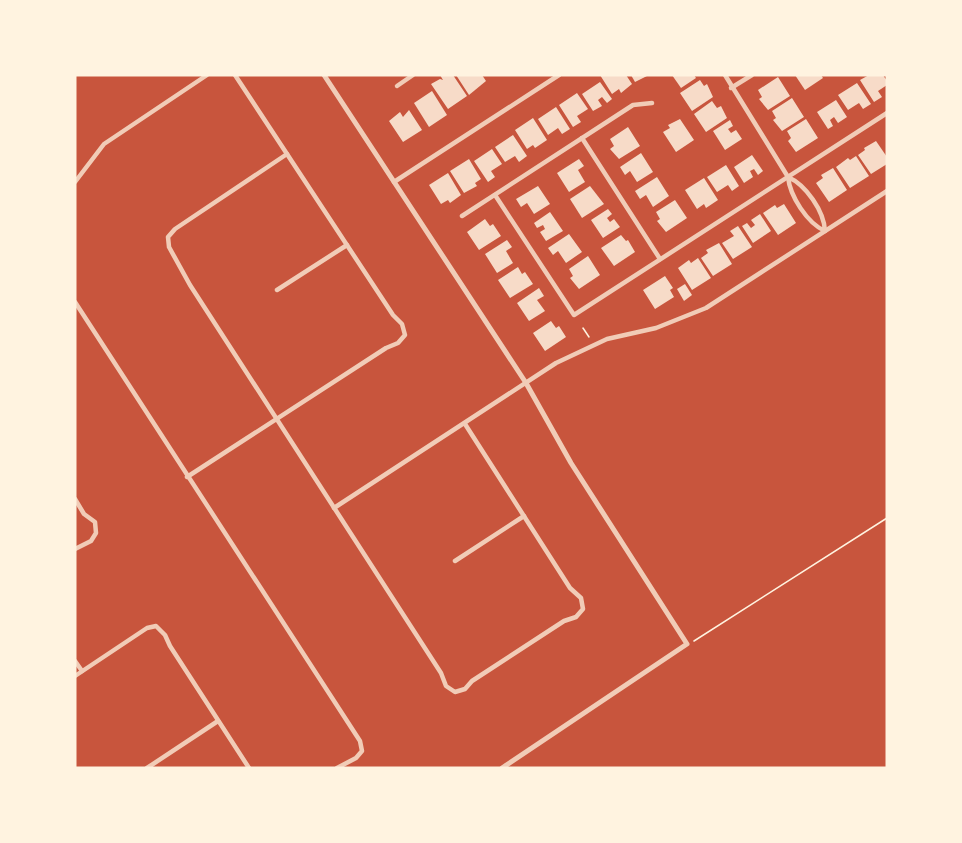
<svg xmlns="http://www.w3.org/2000/svg" width="962" height="843" font-family="Ubuntu,sans-serif">
<rect width="100%" height="100%" fill="#c8553d"/>
<g fill="#f7dbc8">
<path d="M440,75H453L467,96L448,109L431,84L440,79L443,80Z"/>
<path d="M456,75H482L486,81L469,95Z"/>
<path d="M600,75H626L632,84L621,93L619,89L612,94Z"/>
<path d="M631,75H649L635,82Z"/>
<path d="M672,75H694L696,78L681,88Z"/>
<path d="M795,75H821L823,78L805,90Z"/>
<path d="M869,75H883L887,81V85L878,91L882,97L874,102L860,80Z"/>
<path d="M778,77L790,96L768,110L759,99L762,97L758,90Z"/>
<path d="M700,80L704,86L707,84L713,97L692,111L680,93Z"/>
<path d="M600,82L612,99L607,103L602,97L598,100L602,106L593,111L582,94Z"/>
<path d="M857,83L871,104L863,109L859,103L848,110L838,95Z"/>
<path d="M432,91L447,115L429,127L414,103Z"/>
<path d="M577,93L588,109L577,116L581,122L573,127L559,105Z"/>
<path d="M792,98L804,117L782,131L773,120L776,118L772,111Z"/>
<path d="M836,100L847,117L838,123L834,117L830,120L833,126L828,129L817,112Z"/>
<path d="M712,101L717,108L721,106L727,118L706,132L694,114Z"/>
<path d="M556,107L570,129L562,134L558,128L548,135L538,119Z"/>
<path d="M409,110L422,130L403,142L389,121L400,112L403,117Z"/>
<path d="M533,118L547,140L535,148L533,145L527,149L515,130Z"/>
<path d="M680,119L694,140L676,152L663,132L670,128L668,125Z"/>
<path d="M806,119L818,138L796,152L788,141L791,138L787,131Z"/>
<path d="M730,120L733,126L728,129L731,133L736,130L742,139L725,150L713,131Z"/>
<path d="M628,127L640,146L619,159L610,149L614,146L610,139Z"/>
<path d="M513,135L527,156L519,162L515,156L505,162L495,147Z"/>
<path d="M876,141L887,157V164L871,174L858,155L865,150L864,148Z"/>
<path d="M492,149L502,164L491,171L495,177L488,182L474,161Z"/>
<path d="M641,153L653,172L637,182L630,171L625,175L620,167Z"/>
<path d="M752,155L763,171L758,175L754,169L750,171L753,177L744,183L734,167Z"/>
<path d="M856,156L869,176L850,188L836,167L848,158L850,160Z"/>
<path d="M469,159L481,179L475,183L477,186L464,193L450,171Z"/>
<path d="M579,159L584,166L578,170L585,182L569,192L557,173Z"/>
<path d="M726,165L739,186L732,191L728,185L717,192L707,177Z"/>
<path d="M833,168L847,190L829,202L816,183L823,178L821,175Z"/>
<path d="M448,173L461,195L450,203L448,200L441,204L429,185Z"/>
<path d="M657,177L669,196L653,207L646,195L640,199L635,191Z"/>
<path d="M704,178L718,200L706,208L704,204L697,209L685,190Z"/>
<path d="M538,186L550,204L534,214L527,203L521,207L516,199Z"/>
<path d="M590,186L604,204L582,218L570,199Z"/>
<path d="M675,200L687,218L666,232L657,221L660,219L656,212Z"/>
<path d="M784,204L796,223L778,235L763,213L775,205L777,208Z"/>
<path d="M608,209L612,214L607,218L610,222L614,219L620,227L603,238L591,220Z"/>
<path d="M550,212L563,231L546,241L540,232L545,229L543,225L537,228L534,223Z"/>
<path d="M760,214L771,231L753,243L742,226L747,223L751,228L755,225L751,220Z"/>
<path d="M485,219L490,226L493,224L501,236L479,250L467,232Z"/>
<path d="M738,226L752,247L733,259L722,243L734,236L730,231Z"/>
<path d="M569,234L582,252L566,263L558,251L553,255L548,248Z"/>
<path d="M621,235L626,241L628,240L635,252L614,266L601,248Z"/>
<path d="M507,240L512,247L506,251L513,263L497,273L485,254Z"/>
<path d="M719,243L732,264L713,276L701,258L708,253L706,250Z"/>
<path d="M588,256L600,275L579,289L570,278L573,276L569,269Z"/>
<path d="M698,258L711,278L692,290L678,268L689,260L691,263Z"/>
<path d="M518,267L522,274L525,272L533,284L510,298L498,280Z"/>
<path d="M665,276L673,288L670,290L674,297L655,309L643,290Z"/>
<path d="M685,284L692,295L684,301L677,289Z"/>
<path d="M539,288L544,296L537,300L545,311L529,321L517,303Z"/>
<path d="M551,321L556,328L559,326L566,337L545,351L533,333Z"/>
</g>
<g fill="none" stroke-linecap="round" stroke-linejoin="round">
<g stroke="#fff3e0" stroke-width="1.5">
<path d="M583,328L589,337"/>
<path d="M694,641L887,518"/>
</g>
<g stroke="#f1ccb7" stroke-width="4.5">
<path d="M725,75L788,177C790,196 807,223 825,231C824,211 806,185 788,177"/>
<path d="M397,86L413,75"/>
<path d="M731,88L752,75"/>
<path d="M582,138L660,259"/>
<path d="M287,154L175,229L168,237L169,247L190,285L441,673L446,686L455,692L465,689L472,681L564,621L576,617L583,609L581,598L570,588L465,424"/>
<path d="M75,182L104,144L207,75"/>
<path d="M394,182L559,75"/>
<path d="M495,195L574,315L887,113"/>
<path d="M462,216L633,105L652,103"/>
<path d="M277,290L347,245"/>
<path d="M75,302L360,741L362,751L356,758L337,768"/>
<path d="M187,477L386,348L398,343L405,335L402,324L393,315L235,75"/>
<path d="M75,499L84,514L95,522L96,533L91,541L75,549"/>
<path d="M334,508L556,363L607,339L656,328L706,308L887,191"/>
<path d="M455,561L524,516"/>
<path d="M75,661L82,671"/>
<path d="M75,676L147,628L156,626L165,635L170,646L249,768"/>
<path d="M147,768L218,721"/>
</g>
<path stroke="#f1ccb7" stroke-width="5" d="M324,75L526,383L571,463L687,644L502,768"/>
</g>
<rect width="962" height="843" fill="none" stroke="#fff3e0" stroke-width="153"/>
</svg>
